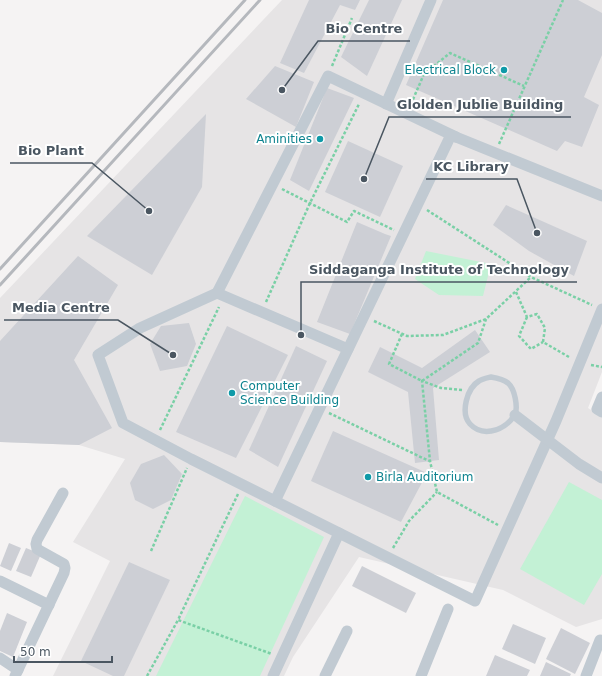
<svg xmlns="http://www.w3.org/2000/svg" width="602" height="676" font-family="'DejaVu Sans',sans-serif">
<rect width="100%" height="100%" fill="#f5f3f3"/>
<path fill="#e6e4e5" d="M282,0H602V372L588,408L602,417V619L576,627L503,590L359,557L293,657L284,676H53L110,561L73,542L125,459L79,445L0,442V298Z"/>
<g fill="#c3f1d5">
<path d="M426,251L491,264L483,296L439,295L415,279Z"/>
<path d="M569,482L602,500V574L584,605L520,569Z"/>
<path d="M245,496L324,537L260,676H156Z"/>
</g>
<g fill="#cdcfd5">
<path d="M309,0H360L355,10L340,5L304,73L280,63Z"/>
<path d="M369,0H402L367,76L341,57Z"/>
<path d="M443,0H578L602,13V55L584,97L599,105L582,147L565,141L557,151L406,85Z"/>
<path d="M275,66L314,82L296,127L246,99Z"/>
<path d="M327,88L354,98L309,191L290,180Z"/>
<path d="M206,114L202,187L152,275L87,236Z"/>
<path d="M348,141L403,166L380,217L325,192Z"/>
<path d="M506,205L587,241L574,276L529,251L493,225Z"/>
<path d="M357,222L385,234L391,236L350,334L317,322Z"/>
<path d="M78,256L118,285L74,360L112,428L79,445L0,442V341Z"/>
<path d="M189,323L196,344L187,366L160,371L150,344L161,326Z"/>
<path d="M227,326L288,355L236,458L176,432Z"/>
<path d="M475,330L490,352L433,388L439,460L415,463L408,392L368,372L380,347L422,368Z"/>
<path d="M296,346L327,361L278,467L249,450Z"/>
<path d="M333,431L427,473L401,522L311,481Z"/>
<path d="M164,455L182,474L171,500L153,509L135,500L130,483L141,464Z"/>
<path d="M9,543L21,548L11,571L0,566Z"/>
<path d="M26,548L41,554L31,577L16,571Z"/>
<path d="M129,562L170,580L124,676H113L81,661Z"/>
<path d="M362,566L416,593L406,613L352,586Z"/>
<path d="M7,613L27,622L13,657L0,651V631Z"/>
<path d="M513,624L546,638L535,664L502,649Z"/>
<path d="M561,628L590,643L575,674L546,659Z"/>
<path d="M495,655L530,670L527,676H486Z"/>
<path d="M546,662L571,674L570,676H540Z"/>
</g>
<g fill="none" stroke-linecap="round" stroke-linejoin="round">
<g stroke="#7ad0a6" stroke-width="2.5" stroke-dasharray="3 2" stroke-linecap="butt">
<path d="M332,66L352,18"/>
<path d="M411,104L424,74L450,53L524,86"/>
<path d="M499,144L563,0"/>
<path d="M282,189L347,222L354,211L394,230"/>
<path d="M427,210L531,277L592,305"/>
<path d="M516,292L527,317L537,314L545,328L543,342L569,357"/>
<path d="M266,302L310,203L359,104"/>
<path d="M527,317L519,336L531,349L543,342"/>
<path d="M374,321L407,336L443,335L486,319L531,277"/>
<path d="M402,334L389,364L422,381L478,343L486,319"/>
<path d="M591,365L602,367"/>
<path d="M462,390L441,388L422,381L430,461L437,492L498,525"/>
<path d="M329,413L429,461"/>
<path d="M160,430L219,307"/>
<path d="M238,494L178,620L272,654"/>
<path d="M393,548L409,521L437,492"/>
<path d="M151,551L187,468"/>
<path d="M147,676L178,620"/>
</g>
<path stroke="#c1cad2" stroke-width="5.5" d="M491,377C497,378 503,379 508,383C515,389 518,407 515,415C514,417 512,418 511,420C501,431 482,437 470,424C460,413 467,388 479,381C482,379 487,378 491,377Z"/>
<g stroke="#c1cad2" stroke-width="11">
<path d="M386,104L431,0"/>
<path d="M217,293L328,76L456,137"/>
<path d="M348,349L217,293L140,328L98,355L123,423L191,459L475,601L556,421L602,309"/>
<path d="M602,397L597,409L602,412"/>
<path d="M515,415L579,464L602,478"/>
<path d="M275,501L451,135L602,196"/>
<path d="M0,581L49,605"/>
<path d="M0,658L18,670"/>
<path d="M15,676L64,573L65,568L64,564L37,549L36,544L37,540L63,493"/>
<path d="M273,676L339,533"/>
<path d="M325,676L347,631"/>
<path d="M421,676L448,609"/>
<path d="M586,676L600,640"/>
</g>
<g stroke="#b5b8bd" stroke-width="3">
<path d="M0,269L245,0"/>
<path d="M0,285L260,0"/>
</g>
</g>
<g fill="#0f9aa8" stroke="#fff" stroke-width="1.5">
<circle cx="504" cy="70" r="4"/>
<circle cx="320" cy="139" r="4"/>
<circle cx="232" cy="393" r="4"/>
<circle cx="368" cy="477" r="4"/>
</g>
<g text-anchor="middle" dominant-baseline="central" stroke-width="4" stroke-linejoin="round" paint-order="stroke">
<g font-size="12" fill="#0d838f" stroke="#fff" text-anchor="end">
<text x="496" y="70">Electrical Block</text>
<text x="312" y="139">Aminities</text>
<text x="240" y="386" text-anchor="start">Computer<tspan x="240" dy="14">Science Building</tspan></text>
<text x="376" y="477" text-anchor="start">Birla Auditorium</text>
</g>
</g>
<path fill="none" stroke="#4a5661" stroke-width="1.5" d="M282 90L318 41H410M364 179L389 117H571M149 211L92 163H10M537 233L517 179H426M301 335L301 282H577M173 355L118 320H4"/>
<g fill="#4a5661" stroke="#fff" stroke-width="1.5">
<circle cx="282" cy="90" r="4"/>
<circle cx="364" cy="179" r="4"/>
<circle cx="149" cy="211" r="4"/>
<circle cx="537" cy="233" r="4"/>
<circle cx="301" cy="335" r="4"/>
<circle cx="173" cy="355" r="4"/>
</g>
<g font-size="13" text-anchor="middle" font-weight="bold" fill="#4a5661" stroke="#fff" stroke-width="4" stroke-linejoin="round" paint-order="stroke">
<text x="364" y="33">Bio Centre</text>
<text x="480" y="109">Glolden Jublie Building</text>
<text x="51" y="155">Bio Plant</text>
<text x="471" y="171">KC Library</text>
<text x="439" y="274">Siddaganga Institute of Technology</text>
<text x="61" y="312">Media Centre</text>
</g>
<path d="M14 656v6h98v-6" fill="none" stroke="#4a5661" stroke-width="2"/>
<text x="20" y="656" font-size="12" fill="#4a5661" stroke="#ffffff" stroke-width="3" paint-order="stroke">50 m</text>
</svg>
